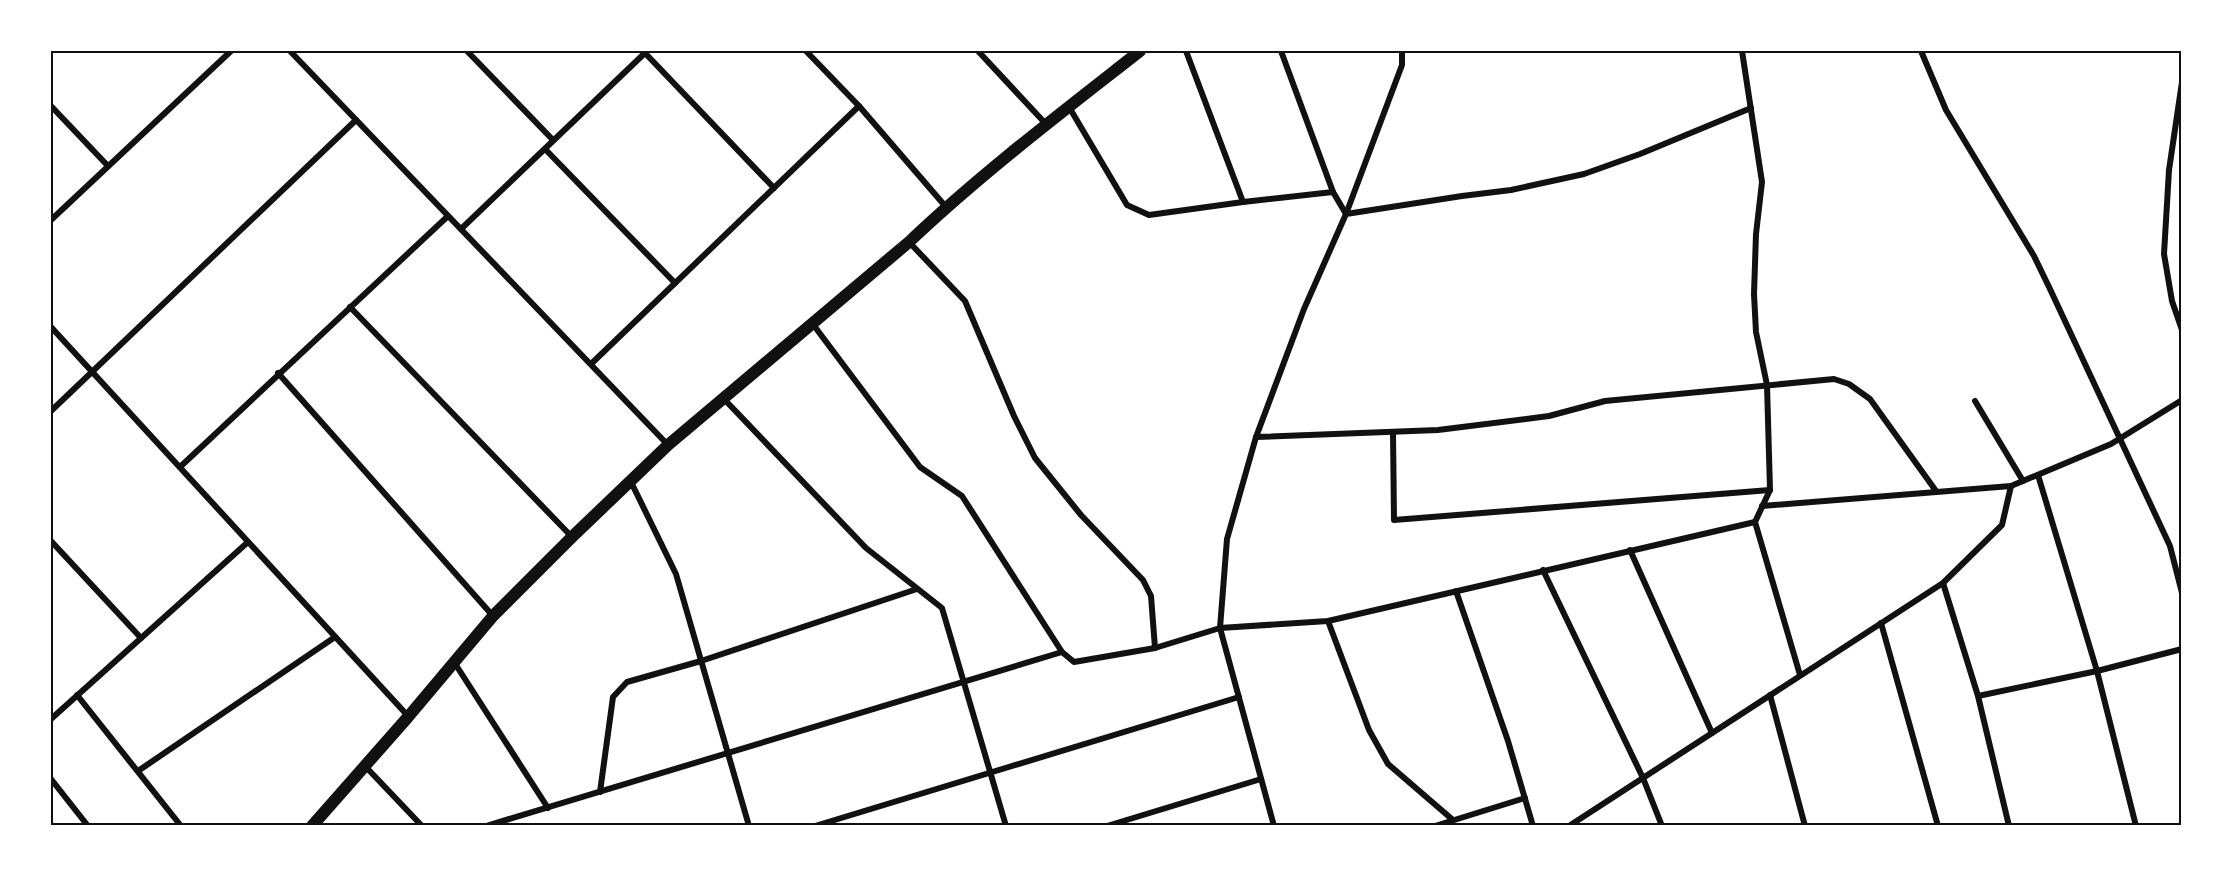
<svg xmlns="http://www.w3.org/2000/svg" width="2233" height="877" font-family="'Zilla Slab',serif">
<rect width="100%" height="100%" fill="#fff"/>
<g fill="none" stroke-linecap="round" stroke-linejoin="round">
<g stroke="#111" stroke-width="6">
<path d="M290,51L668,445"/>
<path d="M467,51L553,140"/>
<path d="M806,51L859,106L946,207"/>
<path d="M978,51L1045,123"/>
<path d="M1186,51L1243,202"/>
<path d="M1281,51L1333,192L1346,214L1462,196L1511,190L1584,174L1640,154L1751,108"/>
<path d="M1742,51L1762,182L1756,234L1754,294L1756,332L1767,385L1770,490L1755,522L1800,675"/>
<path d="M1921,51L1946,110L2034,256L2050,289L2170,546L2182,593"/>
<path d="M645,53L774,188"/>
<path d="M2182,82L2169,170L2164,254L2172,301L2182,330"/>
<path d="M51,106L108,166"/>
<path d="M1069,107L1127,205L1149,215L1243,202L1333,192"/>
<path d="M545,149L675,283"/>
<path d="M51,220L231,51"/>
<path d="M461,229L647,51"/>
<path d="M909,242L965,301L1014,416L1035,458L1081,515L1143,580L1151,596L1155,648"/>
<path d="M350,307L572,537"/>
<path d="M812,323L920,467L962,496L1062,652L1074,662L1155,648L1220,628L1328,621L1755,522"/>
<path d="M51,327L408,716"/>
<path d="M591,364L859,106"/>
<path d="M278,373L493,616"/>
<path d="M724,399L866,548L942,608L1006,826"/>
<path d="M1975,401L2023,481"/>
<path d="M51,411L356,120"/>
<path d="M1393,432L1394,520L1770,490"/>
<path d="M1256,437L1438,430L1549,416L1605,401L1834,379L1849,384L1870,399L1936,491"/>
<path d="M180,467L448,216"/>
<path d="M2038,475L2097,671L2136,826"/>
<path d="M631,482L676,574L749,826"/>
<path d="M1762,506L2011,486L2111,444L2182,400"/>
<path d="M51,541L141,638"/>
<path d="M1630,550L1712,733"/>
<path d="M1543,570L1643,778L1662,826"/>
<path d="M1943,583L1978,696L2009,826"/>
<path d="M1456,591L1508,741L1533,826"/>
<path d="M1328,621L1369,730L1388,764L1453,820"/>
<path d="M1881,623L1938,826"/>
<path d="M454,662L548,808"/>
<path d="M77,695L181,826"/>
<path d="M1770,695L1805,826"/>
<path d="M1978,696L2097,671L2182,649"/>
<path d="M51,719L248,542"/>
<path d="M365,766L422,826"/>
<path d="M138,771L335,637"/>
<path d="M51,779L88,826"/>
<path d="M600,792L613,697L627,682L701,661L917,589"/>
<path d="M486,826L1062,652"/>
<path d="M815,826L1239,697"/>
<path d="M1107,826L1261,779"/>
<path d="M1274,826L1220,628L1227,539L1256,437L1304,309L1346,214L1402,65V51"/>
<path d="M1435,826L1525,798"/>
<path d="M1569,826L1943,583L2002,525L2011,486"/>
</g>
<path stroke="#111" stroke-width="12" d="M312,826L408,717L493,616L572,537L668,445L909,242C982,173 1061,113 1140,51"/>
</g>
<rect width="2233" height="877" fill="none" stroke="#ffffff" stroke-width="105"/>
<rect x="52" y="52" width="2128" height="772" fill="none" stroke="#111" stroke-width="2"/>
</svg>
